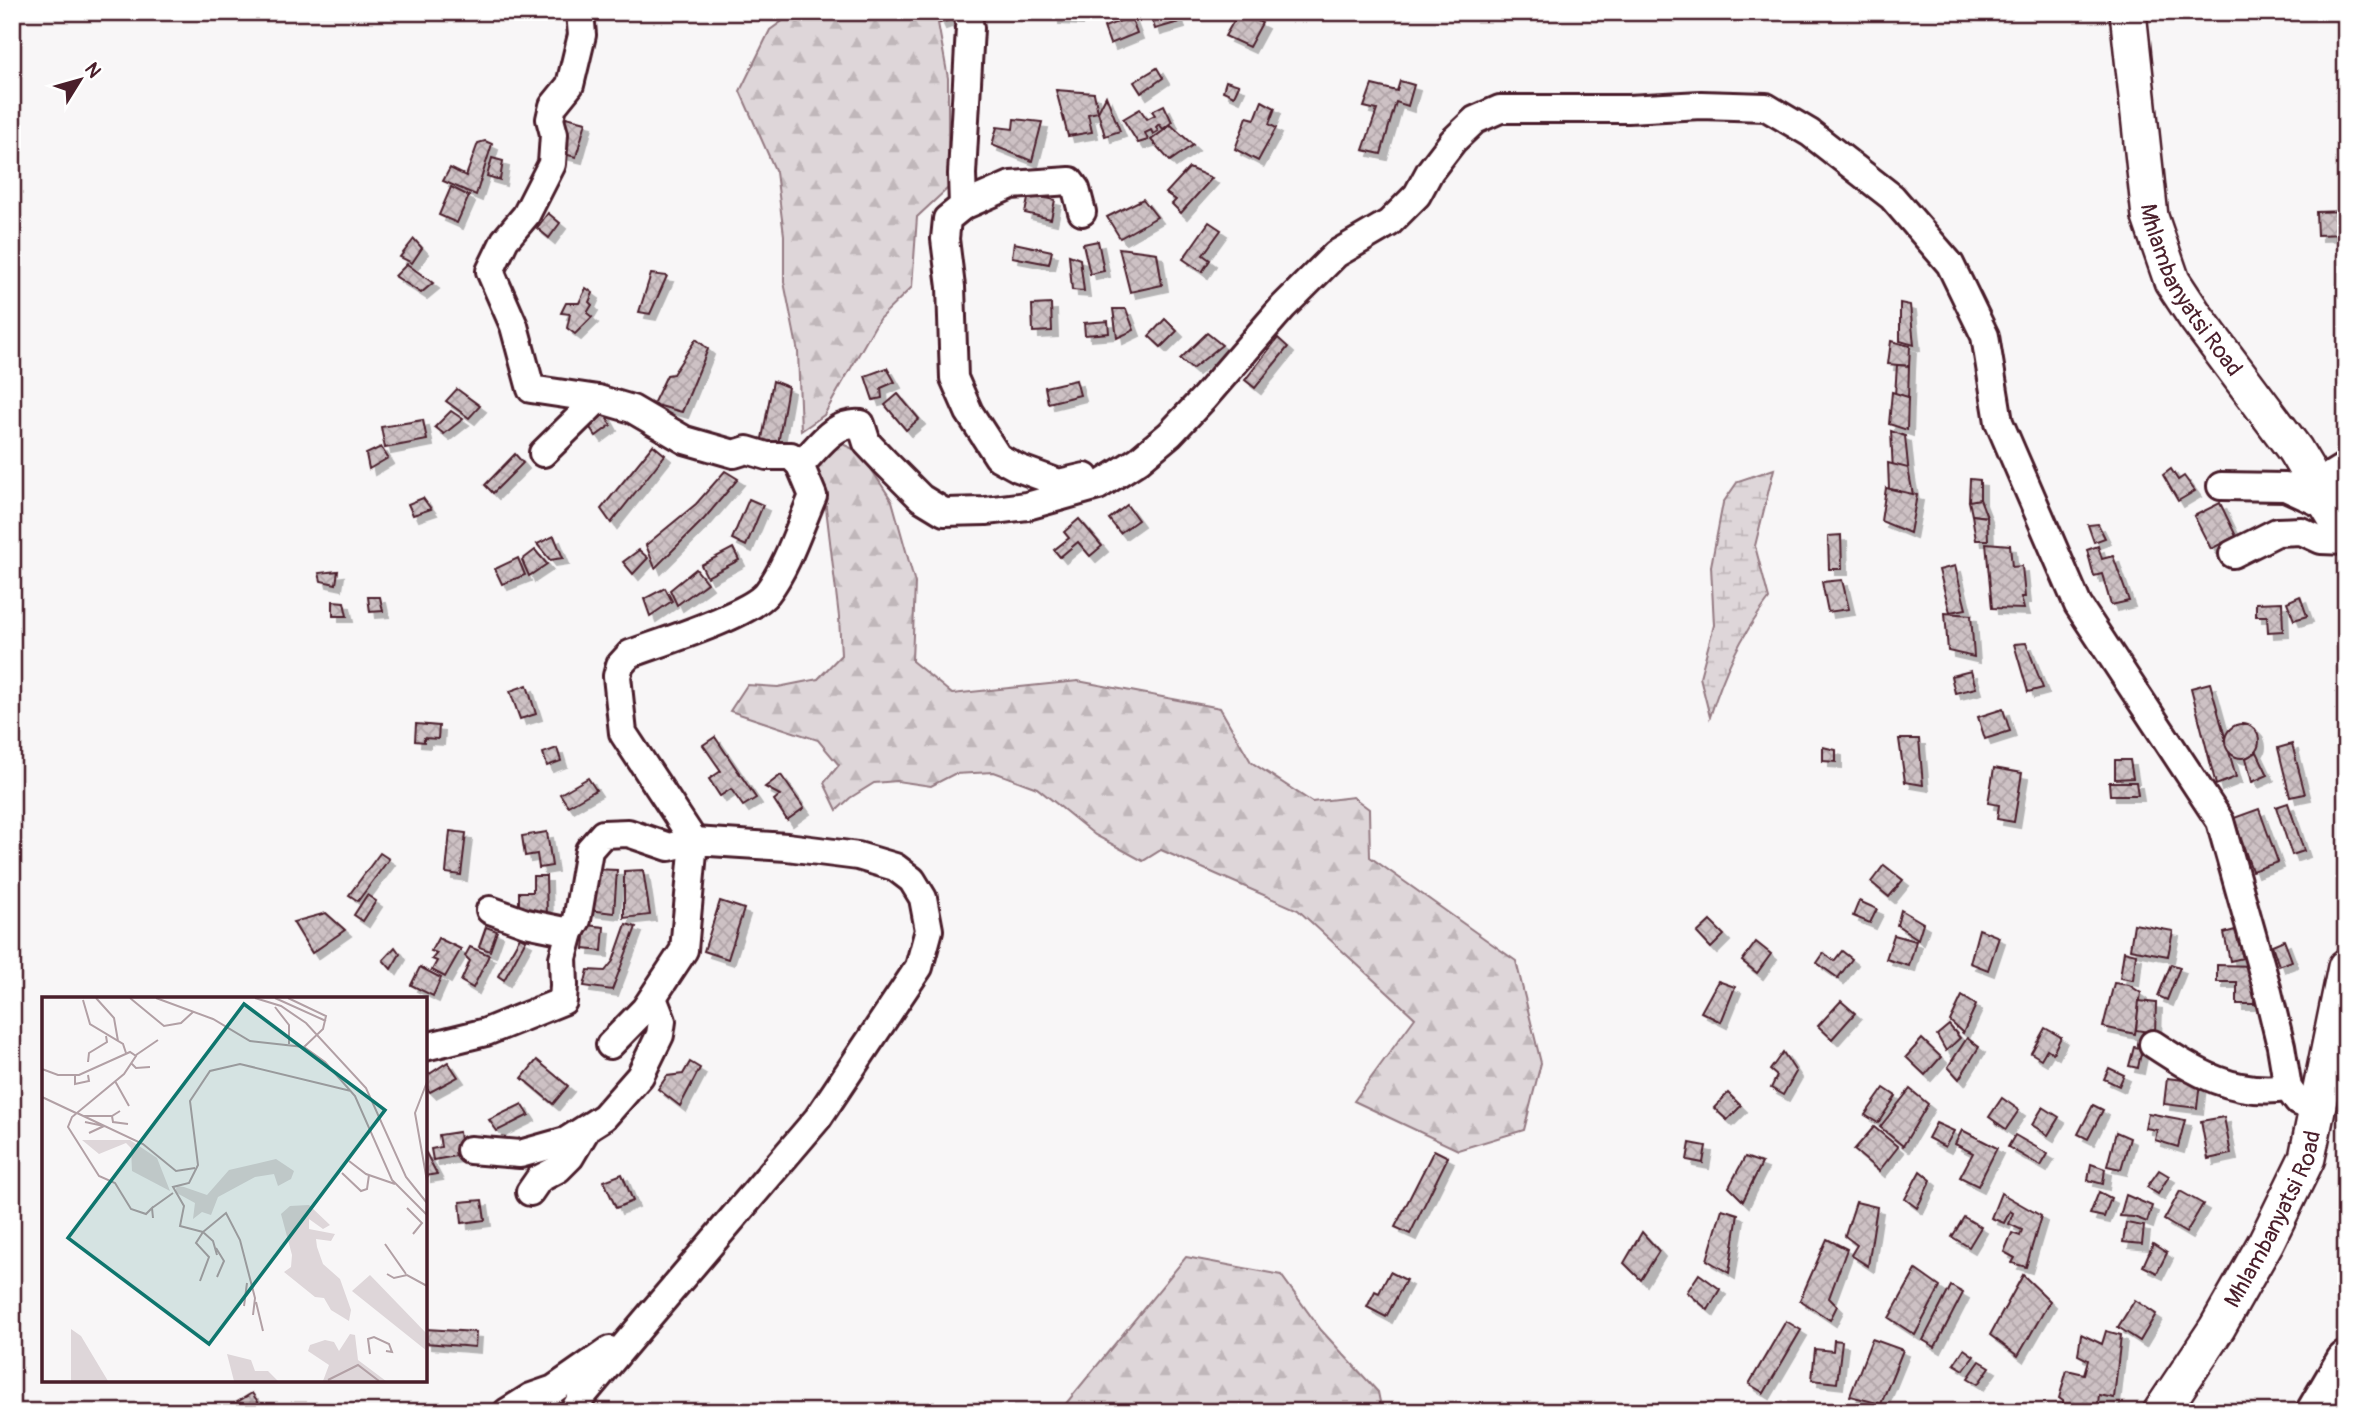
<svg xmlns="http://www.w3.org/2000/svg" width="2358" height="1424" font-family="Pangolin,sans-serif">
<defs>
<pattern id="forest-firs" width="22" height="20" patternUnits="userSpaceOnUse" patternTransform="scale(1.75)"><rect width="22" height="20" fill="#ded6d9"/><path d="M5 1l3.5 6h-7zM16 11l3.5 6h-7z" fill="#c0b7ba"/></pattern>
<pattern id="wetland-marsh" width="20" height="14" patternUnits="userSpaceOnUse" patternTransform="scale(1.75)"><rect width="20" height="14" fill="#ded6d9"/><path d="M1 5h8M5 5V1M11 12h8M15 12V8" fill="none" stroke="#c0b7ba"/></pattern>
<pattern id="building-cross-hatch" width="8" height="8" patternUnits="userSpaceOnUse" patternTransform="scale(1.75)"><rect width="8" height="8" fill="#cdc1c4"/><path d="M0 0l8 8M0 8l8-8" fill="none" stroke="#b2a5a9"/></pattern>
<filter id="shadow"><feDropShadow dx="6" dy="6" stdDeviation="0" flood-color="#0004"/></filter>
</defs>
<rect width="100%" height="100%" fill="#f8f6f7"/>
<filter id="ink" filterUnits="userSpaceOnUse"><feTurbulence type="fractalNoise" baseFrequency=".0143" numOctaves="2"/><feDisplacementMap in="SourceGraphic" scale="14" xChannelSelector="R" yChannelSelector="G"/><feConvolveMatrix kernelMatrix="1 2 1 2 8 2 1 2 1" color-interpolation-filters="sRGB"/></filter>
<g filter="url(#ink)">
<g fill="url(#forest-firs)" stroke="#947a82" stroke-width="2">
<path d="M795,12H936L948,78V188L917,217L912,287L879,319L824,415L801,431L798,352L784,282V235L776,172L740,91L770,30Z"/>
<path d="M840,443L860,452L892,501L915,583L912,661L952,694L1078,681L1220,708L1251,762L1312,802L1353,797L1369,809L1370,857L1516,961L1541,1063L1524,1130L1458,1150L1354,1101L1415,1018L1298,910L1161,850L1143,861L1095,835L1037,788L994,772L954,774L931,786L897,781L874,783L850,798L837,810L824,783L839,765L818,740L730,711L747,685L778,687L818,679L841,655L839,617L824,491L815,468L823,457Z"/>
<path d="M1186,1257L1281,1275L1321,1330L1378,1392L1382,1412H1059Z"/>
</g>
<path fill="url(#wetland-marsh)" stroke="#947a82" stroke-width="2" d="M1774,469L1755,546L1769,599C1740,637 1724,672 1710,717L1700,677L1714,625L1711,566L1723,503L1738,481Z"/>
<g fill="url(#building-cross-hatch)" stroke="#4a1f2b" stroke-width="2" filter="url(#shadow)">
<path d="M935,12H956L958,17L940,23Z"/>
<path d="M1053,12H1076L1077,19L1053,18Z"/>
<path d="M1150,12H1176L1179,22L1155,29Z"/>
<path d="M1239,12L1262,23L1249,47L1225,36Z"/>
<path d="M1131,17L1137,33L1110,44L1104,27Z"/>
<path d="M1157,68L1163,78L1141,93L1134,82Z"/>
<path d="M1226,81L1239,85L1234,96L1223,91Z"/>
<path d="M1400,81L1414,85L1408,106L1396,102L1381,154L1363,150L1377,110L1364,107L1372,85L1397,91Z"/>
<path d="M1056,90L1094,93L1098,112L1088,114L1092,132L1068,136Z"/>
<path d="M1106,96L1120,131L1105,136L1098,112Z"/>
<path d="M1262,101L1275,108L1269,124L1276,128L1258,161L1235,149L1247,117L1255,119Z"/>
<path d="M1164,105L1172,122L1163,129L1159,124L1156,127L1158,131L1153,134L1151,130L1145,133L1148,140L1138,143L1123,119L1140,109L1147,119L1155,115L1152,111Z"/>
<path d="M566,117L586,122L576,157L556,152Z"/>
<path d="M1014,119L1042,122L1032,161L992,145L997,127L1013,129Z"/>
<path d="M1171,125L1193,145L1170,161L1151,140Z"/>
<path d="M485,141L492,144L476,195L443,181L450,168L466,176L478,143Z"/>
<path d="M492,158L503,161L500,180L487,176Z"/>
<path d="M1189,168L1212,178L1181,213L1172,204L1176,200L1166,193Z"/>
<path d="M451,187L469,196L457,223L439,215Z"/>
<path d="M1029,194L1055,200L1051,219L1025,213Z"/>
<path d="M1143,199L1157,217L1120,238L1107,217Z"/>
<path d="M2346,211V234L2317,235L2316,212Z"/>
<path d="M548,213L560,223L549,238L537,228Z"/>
<path d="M1209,222L1221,230L1203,255L1210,260L1202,272L1183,259Z"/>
<path d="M414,239L422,248L412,263L400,257Z"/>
<path d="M1098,241L1104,271L1090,274L1083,244Z"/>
<path d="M1014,243L1052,251L1049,264L1012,257Z"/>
<path d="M1119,248L1157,253L1162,285L1130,292Z"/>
<path d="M1069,255L1080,259L1084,291L1072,290Z"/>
<path d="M407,264L433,283L421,293L395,276Z"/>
<path d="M651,274L667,276L650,314L639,312Z"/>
<path d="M586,288L593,293L589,302L592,305L587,313L592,317L575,334L567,328L570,314L561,313L566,303H579Z"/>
<path d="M1900,303L1910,305L1914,345L1900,341Z"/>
<path d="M1051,304L1052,331L1033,332L1032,305Z"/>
<path d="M1113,309H1126L1134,330L1117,338Z"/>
<path d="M1165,319L1177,331L1161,347L1149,336Z"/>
<path d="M1108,321L1109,333L1085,335L1084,323Z"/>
<path d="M1207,333L1222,345L1192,369L1180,359Z"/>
<path d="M1278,338L1288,347L1255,388L1245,380Z"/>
<path d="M696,339L708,349L682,412L653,404L667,375L673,374Z"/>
<path d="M1891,341L1910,346L1909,366L1888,364Z"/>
<path d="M1897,365L1909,366L1908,400L1895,395Z"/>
<path d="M887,368L895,382L881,388L882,398L873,400L865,376Z"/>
<path d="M1076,380L1080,395L1048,403L1045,387Z"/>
<path d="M773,381L788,387L778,444H761Z"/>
<path d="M457,389L480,406L469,418L446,401Z"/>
<path d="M1892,392L1908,397L1907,430L1889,424Z"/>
<path d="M898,394L919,419L906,430L885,405Z"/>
<path d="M451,411L463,419L444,434L435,427Z"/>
<path d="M605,414L611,425L596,436L588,425Z"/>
<path d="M423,420L427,440L385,448L381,427Z"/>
<path d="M1891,431L1905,436L1909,475L1893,472Z"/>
<path d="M653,445L665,455L611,523L601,509Z"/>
<path d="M381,447L388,458L369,469L366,454Z"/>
<path d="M515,454L523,463L493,493L485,485Z"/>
<path d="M1888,463L1908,468L1913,495L1889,489Z"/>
<path d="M2171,469L2178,480L2184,476L2195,491L2178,501L2163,475Z"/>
<path d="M725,471L738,479L704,519L655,568L646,545L696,504Z"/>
<path d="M1970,479L1980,480V503L1969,501Z"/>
<path d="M1886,488L1917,495L1910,533L1881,521Z"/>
<path d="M423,498L431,509L413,515L408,504Z"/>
<path d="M749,499L763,505L746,546L732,539Z"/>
<path d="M1980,499L1987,517L1972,515L1969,501Z"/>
<path d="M2220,503L2236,536L2211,549L2194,516Z"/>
<path d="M1127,505L1138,520L1120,533L1109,519Z"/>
<path d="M1972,515L1987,517L1988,540H1976Z"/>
<path d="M1079,519L1102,546L1090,556L1078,542L1060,557L1054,550L1069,538L1064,532Z"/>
<path d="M2098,524L2105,538L2094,542L2088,525Z"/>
<path d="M1841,535L1842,569H1829L1828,536Z"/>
<path d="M554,536L563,558L550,560L537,544Z"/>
<path d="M1986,543L2010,545L2012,567L2022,566L2025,597H2021L2024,609L1992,608Z"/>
<path d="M2098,546L2102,559L2113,556L2129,601L2111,605L2102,574L2094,576L2087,550Z"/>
<path d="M733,548L739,560L707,577L701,565Z"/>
<path d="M535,550L547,564L529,576L522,560Z"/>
<path d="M639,550L648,558L633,574L623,562Z"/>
<path d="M518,558L525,575L502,584L495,569Z"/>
<path d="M1955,566L1966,609L1950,612L1939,570Z"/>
<path d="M696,569L707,583L677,605L670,590Z"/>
<path d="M338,571L336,584L321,581L319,573Z"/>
<path d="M1842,580L1849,609L1828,612L1822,582Z"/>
<path d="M665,588L672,601L650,616L644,599Z"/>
<path d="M2300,596L2307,616L2294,620L2287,602Z"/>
<path d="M368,597H380L383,611L370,612Z"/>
<path d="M333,601L344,602L347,616H333Z"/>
<path d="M2282,602L2283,631L2268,632L2267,616H2256V603Z"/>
<path d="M1945,613L1971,615L1974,657L1948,651Z"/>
<path d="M2026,643L2043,688L2028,692L2014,644Z"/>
<path d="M1971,671L1976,688L1955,693L1951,676Z"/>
<path d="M2210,683L2236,777L2216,785L2191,688Z"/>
<path d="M527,685L536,714L520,719L510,691Z"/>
<path d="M2003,709L2010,731L1985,739L1978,717Z"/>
<circle cx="2242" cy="741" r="17"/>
<path d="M416,724L439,726L438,739L424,738V742L415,741Z"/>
<path d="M715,737L756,798L743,806L731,789L720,796L709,779L721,771L703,745Z"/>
<path d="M1899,739H1919L1923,785L1905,782Z"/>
<path d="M2292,744L2305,794L2290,797L2278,748Z"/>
<path d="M1823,747L1836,750V762L1823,761Z"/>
<path d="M557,748L561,761L547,766L543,753Z"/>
<path d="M2257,752L2268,775L2252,782L2246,758Z"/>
<path d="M2115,760H2130L2133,778L2115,779Z"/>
<path d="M1994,768L2022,773L2014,822L1997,819L1999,805L1988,803Z"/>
<path d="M781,775L804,808L787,820L774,800L780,795L765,787Z"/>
<path d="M588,778L596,790L568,806L560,794Z"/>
<path d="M2109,782H2136L2138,795H2110Z"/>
<path d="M2288,803L2304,851L2292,855L2276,807Z"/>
<path d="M2259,809L2278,862L2252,871L2234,818Z"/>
<path d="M450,831L466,833L461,875L446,873Z"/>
<path d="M547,832L552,866L539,868L537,854L525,856L522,836Z"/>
<path d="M380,853L389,859L358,901L349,895Z"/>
<path d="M1884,865L1903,880L1889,897L1871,882Z"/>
<path d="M593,869L617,870L614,913L588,910Z"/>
<path d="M643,870L650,915L624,918V871Z"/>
<path d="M533,876H546L547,917H519V892H533Z"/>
<path d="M367,895L376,901L363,921L354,915Z"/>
<path d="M720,901L744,909L728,959L704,951Z"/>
<path d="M1859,901L1877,909L1870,923L1853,916Z"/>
<path d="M1901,910L1923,923L1918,939L1897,925Z"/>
<path d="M326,913L345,930L312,953L293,922Z"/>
<path d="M1710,921L1724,935L1711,948L1697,933Z"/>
<path d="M626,924L636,927L612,990L584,986L588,970L605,971L613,961Z"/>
<path d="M2134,924L2173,931L2168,956L2130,949Z"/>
<path d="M586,925L604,927L602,951L584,949Z"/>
<path d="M486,927L497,931L490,951L479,947Z"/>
<path d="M1979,929L1999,937L1988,970L1970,963Z"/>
<path d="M2235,930L2243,958L2230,961L2224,933Z"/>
<path d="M1894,935L1916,941L1909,966L1886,959Z"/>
<path d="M520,937L526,940L504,980L498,976Z"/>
<path d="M438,938L461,949L445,977L432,970L437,961L432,959L437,953L431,951Z"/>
<path d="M2284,940L2292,961L2279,966L2272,945Z"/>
<path d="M1756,942L1771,954L1757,973L1742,961Z"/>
<path d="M395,947L400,954L391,969L383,960Z"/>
<path d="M470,947L489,955L473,988L461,981L470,961L465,956Z"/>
<path d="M1842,951L1852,959L1838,978L1817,963L1824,953L1834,961Z"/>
<path d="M2124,951L2136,954L2133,980L2120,978Z"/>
<path d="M2171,964L2180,967L2167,1000L2158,996Z"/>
<path d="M2217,965L2255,966L2254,1004H2237V982H2217Z"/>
<path d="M420,967L441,978L433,996L411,985Z"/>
<path d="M1718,981L1735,987L1721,1022L1701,1012Z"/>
<path d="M2114,983L2129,985L2141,993L2135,1034L2103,1027Z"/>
<path d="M1962,996L1976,1005L1963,1033L1950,1021Z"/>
<path d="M1841,1001L1855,1013L1832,1039L1818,1026Z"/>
<path d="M2139,1001L2156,1003L2155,1033L2136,1030Z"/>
<path d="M1949,1025L1960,1038L1946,1051L1937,1035Z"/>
<path d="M2045,1028L2061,1037L2053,1053L2047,1049L2041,1059L2031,1053Z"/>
<path d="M1967,1038L1979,1047L1959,1079L1948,1067Z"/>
<path d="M1922,1039L1941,1057L1925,1075L1906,1057Z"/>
<path d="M2134,1047L2142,1048L2138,1068L2129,1066Z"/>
<path d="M1783,1052L1796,1072L1783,1095L1771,1088L1777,1076L1770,1070Z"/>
<path d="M537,1060L568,1086L553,1104L522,1078Z"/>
<path d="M448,1062L458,1077L430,1092L425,1087V1077Z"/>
<path d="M690,1062L700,1068L680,1106L658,1089L667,1076L683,1074Z"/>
<path d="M2109,1068L2124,1075L2119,1086L2104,1079Z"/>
<path d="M2167,1078L2200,1082L2197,1108L2164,1104Z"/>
<path d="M1884,1088L1896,1096L1878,1123L1865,1115Z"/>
<path d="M1910,1089L1928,1104L1903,1146L1880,1127Z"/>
<path d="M1728,1093L1741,1106L1727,1120L1714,1108Z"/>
<path d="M2002,1098L2019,1110L2006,1129L1989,1117Z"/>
<path d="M522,1104L529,1115L497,1131L489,1120Z"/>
<path d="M2093,1105L2103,1110L2088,1139L2078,1134Z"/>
<path d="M2043,1107L2059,1117L2048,1135L2032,1125Z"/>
<path d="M2148,1113L2185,1120L2178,1147L2155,1140L2157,1130L2145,1128Z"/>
<path d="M2224,1117L2231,1154L2208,1159L2201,1121Z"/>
<path d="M1936,1123L1954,1131L1945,1147L1928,1138Z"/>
<path d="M1874,1127L1898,1147L1879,1171L1854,1150Z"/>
<path d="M1962,1130L1997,1148L1978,1186L1960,1177L1973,1153L1955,1144Z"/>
<path d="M459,1132L462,1155L433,1160L431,1149L441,1147L439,1135Z"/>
<path d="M2116,1132L2130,1138L2121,1169L2107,1166Z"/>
<path d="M2015,1135L2048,1154L2041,1166L2008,1147Z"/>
<path d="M1690,1143L1706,1146L1703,1163L1687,1160Z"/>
<path d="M1434,1150L1448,1157L1410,1234L1395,1227Z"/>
<path d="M425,1153H426L437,1174L425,1176Z"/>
<path d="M1745,1157L1762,1163L1743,1201L1729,1187Z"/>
<path d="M2091,1164L2105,1169L2103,1184L2088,1180Z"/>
<path d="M2159,1170L2169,1176L2158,1194L2147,1187Z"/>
<path d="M1920,1171L1931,1180L1917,1208L1905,1199Z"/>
<path d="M622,1174L633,1201L616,1208L604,1181Z"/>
<path d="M2180,1191L2203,1204L2186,1233L2164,1220Z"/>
<path d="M2099,1192L2111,1198L2104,1217L2090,1214Z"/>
<path d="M2001,1193L2041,1216L2026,1267L2012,1263L2015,1258L2004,1252L2012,1233L2020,1236L2022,1230L2009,1224L2013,1213L2010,1211L2004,1223L1991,1218Z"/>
<path d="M2126,1195L2152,1206L2147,1222L2134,1217L2120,1216Z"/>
<path d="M482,1200L485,1220L462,1223L460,1202Z"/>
<path d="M1856,1202L1877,1207L1868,1266L1851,1255L1857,1245L1845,1236Z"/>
<path d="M1722,1209L1738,1214L1729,1273L1707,1260Z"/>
<path d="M1964,1217L1981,1227L1969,1247L1952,1237Z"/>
<path d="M2126,1223L2144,1226L2142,1244L2123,1242Z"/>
<path d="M1642,1232L1659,1251L1641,1280L1624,1263Z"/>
<path d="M1827,1239L1847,1249L1829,1298L1837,1306L1830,1320L1800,1300Z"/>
<path d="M2153,1244L2167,1253L2157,1273L2143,1266Z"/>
<path d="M1916,1270L1940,1287L1915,1335L1889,1318Z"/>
<path d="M1390,1272L1406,1280L1386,1317L1367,1307L1375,1291L1379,1293Z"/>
<path d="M1699,1274L1720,1289L1708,1310L1687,1292Z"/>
<path d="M2023,1275L2050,1301L2018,1356L1990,1335Z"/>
<path d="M1951,1286L1963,1293L1935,1347L1923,1340Z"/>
<path d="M2135,1300L2156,1314L2140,1341L2118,1327Z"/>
<path d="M1786,1321L1801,1330L1764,1393L1749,1384Z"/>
<path d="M425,1329L476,1332L475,1347L425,1343Z"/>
<path d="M2106,1331L2121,1335L2114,1398L2099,1395L2097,1412H2063V1401L2059,1398L2067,1370L2084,1374L2088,1360L2078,1355L2081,1334L2102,1344Z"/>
<path d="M1872,1339L1903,1350L1881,1404L1850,1396Z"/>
<path d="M1834,1340L1842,1341L1837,1383L1812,1380L1815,1349L1833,1351Z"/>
<path d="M1964,1349L1974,1356L1964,1370L1954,1364Z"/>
<path d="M1980,1361L1990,1367L1978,1384L1968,1378Z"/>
<path d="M252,1393L265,1412H221Z"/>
</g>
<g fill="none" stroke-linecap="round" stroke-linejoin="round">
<defs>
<g id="minor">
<path d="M967,12L970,28L962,174L963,206L947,219L945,239L951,287L954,378L969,412L998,457L1018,468L1059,483L1085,477"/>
<path d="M963,206L1011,185L1070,181L1076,189L1082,212"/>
<path d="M598,399L632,409L685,440L734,454L747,450L767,456H791L800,465"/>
<path d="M543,453L598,399L531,389L514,326L490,271L505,240L526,215L552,164L554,134L550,119L553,106L570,85L582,35L580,12"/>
<path d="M2221,486L2285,487L2331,508"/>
<path d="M2233,554L2277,532L2301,531L2321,540L2346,541"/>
<path d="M490,910L526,923L570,932"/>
<path d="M2153,1044C2197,1073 2233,1096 2288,1088"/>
<path d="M425,1047L486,1032L563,1001L564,985L563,958L570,932L577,920L589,850L603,834L628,833L669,847L694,841L623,733L617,676L620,665L630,654C659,643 750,615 767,593C788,565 799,528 813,496L800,465C818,448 833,421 861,424L867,443L885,462L921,498L944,512L986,511L1027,506L1098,486L1139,460L1170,434L1204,398L1283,307L1336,254L1389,223L1417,195L1430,171L1453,141L1475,120L1500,109H1628L1701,105L1766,107L1810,133L1892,197L1950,264L1985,336L1999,422L2078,605L2220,821L2266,984L2281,1046L2288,1088L2298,1102L2317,1109"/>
<path d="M470,1150L520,1154L566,1141L604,1117L640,1076L660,1035L662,1021L653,998"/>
<path d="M530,1192L539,1179L558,1169L570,1157L586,1130"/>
<path d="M507,1412L531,1397L554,1389L610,1350"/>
<path d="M573,1412L583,1395L646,1320L818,1118L919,967L929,930L923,898L912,880L895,867L858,856L787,847L694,841L684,950L645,1009L610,1045"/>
</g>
<g id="major">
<path id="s1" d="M2128,12L2150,217L2172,281L2195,316L2295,450L2346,535"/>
<path id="s2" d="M2161,1412L2217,1328L2266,1242L2307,1158L2346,967"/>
</g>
<g id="highway">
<path d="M2320,489L2346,473"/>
<path d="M2316,1412L2346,1361"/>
</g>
</defs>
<use href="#minor" stroke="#4a1f2b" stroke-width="32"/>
<use href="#major" stroke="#4a1f2b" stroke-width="40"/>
<use href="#highway" stroke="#4a1f2b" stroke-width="44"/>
<use href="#minor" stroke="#fff" stroke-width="26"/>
<use href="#major" stroke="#fff" stroke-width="35"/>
<use href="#highway" stroke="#fff" stroke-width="38"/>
</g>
</g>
<g text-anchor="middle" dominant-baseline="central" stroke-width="7" stroke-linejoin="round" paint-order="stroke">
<g font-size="23" fill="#4a1f2b" stroke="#fff">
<text stroke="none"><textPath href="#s1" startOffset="290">Mhlambanyatsi Road</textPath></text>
<text stroke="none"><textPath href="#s2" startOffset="224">Mhlambanyatsi Road</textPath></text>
</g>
</g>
<g transform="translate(42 997)">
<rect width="385" height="385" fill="#f8f6f7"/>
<path d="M328,278L385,337V354L310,294Z" fill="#ded6d9"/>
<path d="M40,143H88L115,161L128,194L90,174L89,151L84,146L57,157ZM234,162L252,174L249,182L236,189L232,177L213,180L176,200L169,218L160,215L151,222L153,206L133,195L135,189L142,190L165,198L187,173ZM267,208L288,228L281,232L267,222V232L293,237L289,244L274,242L275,250L281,267L298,282L309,313L307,324L289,313L282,301L273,300L242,275L249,270L250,258L239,217L248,209ZM29,332L39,339L66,384H29ZM308,337L313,338L316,363L344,384H281L287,368L266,354L268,348L283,343L292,345L297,354ZM185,357L209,363L213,374H226L236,384H192Z" fill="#ded6d9"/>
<path fill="none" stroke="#b2a0a5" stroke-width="2" d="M54,1L72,21L76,44M88,1L122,29L139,26L151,15M114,1L171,22L208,44L262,50L283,65L313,99L350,183L385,218M213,1L239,9L264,26L324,91L364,180L385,206M233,1L284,24M246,1L284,19L281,32L262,50M41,3L48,27L81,47L84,56M233,10L247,28V47M94,58L116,43M46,65L47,56L65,45L64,39M89,66L94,71L108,70M0,72L16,78H37L88,55L94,59L82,77L30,120L26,130L57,179L73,186L89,212L104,217L110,211L111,221M33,78V87L47,84L46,78M73,84L87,109M385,85L373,116L385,184M0,100L34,116M35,116L101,147L134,174L153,171M42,119H70L78,114M70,119L71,125L86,127M43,125L62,129L47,136M307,164L324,177L353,187M300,176L319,194L325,192L327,178M110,211L131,196M365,211L380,226L371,237M161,235L138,229L142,209L131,190L147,186L156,168L148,104L168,74L198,67L309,94M343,247L364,277M174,251L182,264L175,280M175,258L171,244L161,235L184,216L198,243L213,301L211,318M345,277L352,281L365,278L385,289M158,284L167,260L154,246L161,235M214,305L221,334M202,309L205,286M328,357L326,342L332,340L347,347L350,355L344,354M286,383L316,368L337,384"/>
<path fill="#0f766e" fill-opacity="0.15" stroke="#0f766e" stroke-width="3.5" d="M202,7L343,113L167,347L26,241Z"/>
<rect width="385" height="385" fill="none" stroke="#4a1f2b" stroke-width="3.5"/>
</g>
<rect width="2358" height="1424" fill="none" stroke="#fff" stroke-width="42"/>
<rect x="21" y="21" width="2316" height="1382" fill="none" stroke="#4a1f2b" stroke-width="2.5" filter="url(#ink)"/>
<g transform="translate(80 80) rotate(53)" stroke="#ffffff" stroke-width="5" paint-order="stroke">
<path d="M0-5L12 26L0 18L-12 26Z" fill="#4a1f2b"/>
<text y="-10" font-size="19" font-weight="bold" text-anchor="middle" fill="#4a1f2b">N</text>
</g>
</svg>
